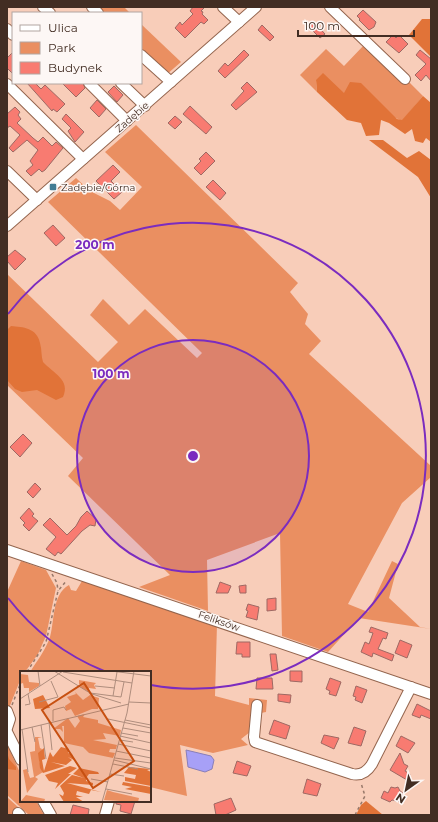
<svg xmlns="http://www.w3.org/2000/svg" width="438" height="822" font-family="Montserrat,sans-serif">
<rect width="100%" height="100%" fill="#f8cdb9"/>
<g fill="#ea8f61">
<path d="M94,7H124L130,13H100Z"/>
<path d="M141,24L181,62L166,75L141,52Z"/>
<path d="M365,44L401,79L402,83H410L423,96L402,121L316,80L317,92L300,75L326,49L344,66Z"/>
<path d="M136,125L298,283L290,292L308,314L305,324L321,341L309,354L431,466V477L402,503L348,604L368,612L392,561L398,564L389,598L420,627L431,629L359,618L328,652L282,636L280,533L207,560L208,611L139,587L170,575L68,476L83,458L7,385V274L98,362L118,342L90,315L103,299L129,325L145,309L197,358L202,353L48,202L76,178L90,191L110,201L120,210L142,187L105,152Z"/>
<path d="M21,561L46,570L56,588L46,636L38,654L25,672H21V678L9,708L7,705V592Z"/>
<path d="M82,581L217,624L215,696L249,705V698L267,700L266,712L261,713L250,732L241,739L248,745L213,753L180,745L187,796L150,787V672H30C37,661 44,652 49,640C55,623 51,595 69,585L71,590L76,591Z"/>
<path d="M7,744L21,775V801H36L44,815H29L7,795Z"/>
<path d="M7,797L19,808L13,815H7Z"/>
</g>
<g fill="#e17338">
<path d="M422,19H431V57L409,35Z"/>
<path d="M323,73L344,93L350,82L361,83L397,119L402,120L423,96L431,103V142L426,138L423,143L415,141L412,129L405,134L389,123L381,120L379,135L366,136L361,123L347,120L317,92L316,80Z"/>
<path d="M369,140H383L407,158L419,151L431,160V198L418,177Z"/>
<path d="M11,326C23,327 37,328 40,343C42,350 41,356 43,362C53,373 71,380 63,397L56,400L37,390L22,392L15,389L7,380V330Z"/>
<path d="M7,752L9,759L16,767V770L7,769Z"/>
<path d="M366,801L383,815H356L361,805Z"/>
</g>
<path fill="#a7a0f7" stroke="#897eb7" d="M186,750L211,756L214,760L212,769L205,772L188,767Z"/>
<g fill="#f87b71" stroke="#9e6963">
<path d="M193,7H205L201,11L203,12L202,14L208,20L204,24L201,22L185,38L175,28L180,22L182,25L193,14L190,11Z"/>
<path d="M363,10L376,22L374,27L369,30L359,20L360,19L357,16Z"/>
<path d="M314,22L325,34L320,38L309,27Z"/>
<path d="M262,25L274,37L270,41L258,30Z"/>
<path d="M393,35L396,38L399,35L408,44L399,53L386,42Z"/>
<path d="M244,50L249,55L225,78L218,71L225,63L228,66Z"/>
<path d="M420,50L431,59V81L426,75L421,81L415,75L426,64L416,55Z"/>
<path d="M13,52V74L7,68V58Z"/>
<path d="M247,82L257,92L236,110L231,105L244,91L241,88Z"/>
<path d="M27,83H35L41,89L45,85L65,104L57,112L53,109L52,111Z"/>
<path d="M62,83H83L85,88L76,97Z"/>
<path d="M114,86L123,95L117,102L108,92Z"/>
<path d="M97,100L106,109L99,117L90,108Z"/>
<path d="M190,106L212,127L206,134L183,114Z"/>
<path d="M15,107L20,112L18,115L21,119L17,123L33,138L38,142L43,137L52,146L56,142L63,148L45,170L42,172L39,169L31,176L26,171L33,165L30,161L38,150L27,140L13,152L9,148L20,135L10,126L7,128V114Z"/>
<path d="M66,114L84,132L75,142L68,131L71,128L62,119Z"/>
<path d="M175,116L182,122L175,129L168,123Z"/>
<path d="M206,152L215,161L201,175L194,168L201,161L199,159Z"/>
<path d="M113,165L120,172L111,181L122,192L114,199L96,181Z"/>
<path d="M213,180L226,193L220,200L206,187Z"/>
<path d="M53,225L65,238L56,246L44,233Z"/>
<path d="M15,250L26,259L15,270L7,261V257Z"/>
<path d="M23,434L32,443L20,457L10,447Z"/>
<path d="M35,483L41,489L33,498L27,492Z"/>
<path d="M29,508L34,514L32,516L38,521L29,531L23,525L25,523L20,518Z"/>
<path d="M87,511L96,519L95,526L90,525L82,531L61,554L58,552L55,556L46,549L56,537L43,525L50,518L67,535L76,526L81,517Z"/>
<path d="M220,582L231,586L228,593H216Z"/>
<path d="M246,585V593H240L239,586Z"/>
<path d="M276,598V610L267,611V599Z"/>
<path d="M248,604L259,607L257,620L246,617L248,611L246,610Z"/>
<path d="M371,627L388,633L386,639L383,638L378,649L394,655L392,661L373,653L372,657L361,652L365,642L369,644L373,633L369,632Z"/>
<path d="M400,640L412,645L407,658L395,653Z"/>
<path d="M237,642H250V657H242V654H236Z"/>
<path d="M270,654H276L278,670L272,671Z"/>
<path d="M290,671H302V682L290,681Z"/>
<path d="M257,678H272L273,689H256Z"/>
<path d="M330,678L341,682L336,696L329,694L330,691L326,689Z"/>
<path d="M356,686L367,690L362,703L355,700L356,697L353,696Z"/>
<path d="M278,694L291,695L290,703L278,701Z"/>
<path d="M417,704L431,711V719L421,715L420,718L412,715Z"/>
<path d="M274,720L290,726L286,739L269,734Z"/>
<path d="M354,727L366,731L361,746L348,743Z"/>
<path d="M324,735L339,738L334,749L321,743Z"/>
<path d="M401,736L415,743L408,753L396,746Z"/>
<path d="M400,753L404,764L408,766L405,771L410,774L407,780L390,770Z"/>
<path d="M237,761L251,766L247,776L233,773Z"/>
<path d="M307,779L321,784L317,796L303,793Z"/>
<path d="M391,787L395,788L398,787L400,791L403,793L401,802L392,800L390,802L381,798L384,791L388,793Z"/>
<path d="M231,798L236,810L225,815H216L214,804Z"/>
<path d="M116,801H135L131,814L120,811L121,805L116,804Z"/>
<path d="M73,805L89,809L88,815H70Z"/>
</g>
<g fill="none" stroke-linecap="round" stroke-linejoin="round">
<defs>
<g id="minor">
<path d="M43,7L50,13"/>
<path d="M92,7L98,13"/>
<path d="M223,7L239,22"/>
<path d="M330,7L405,79"/>
<path d="M7,29L13,35"/>
<path d="M141,55L171,82"/>
<path d="M89,83L127,121"/>
<path d="M121,83L145,106"/>
<path d="M7,84L83,159"/>
<path d="M7,171L37,200"/>
<path d="M7,226L256,7"/>
<path d="M7,550L431,694"/>
<path d="M257,705L254,737L255,742L352,774C361,776 367,772 372,764L411,687"/>
<path d="M7,711L10,719L7,728"/>
<path d="M7,732L21,760"/>
<path d="M43,801L51,815"/>
<path d="M18,813L20,815"/>
<path d="M105,815L109,801"/>
</g>
</defs>
<use href="#minor" stroke="#94654e" stroke-width="12"/>
<g stroke="#977869" stroke-width="1.5" stroke-dasharray="3 3" stroke-linecap="butt">
<path d="M52,574L57,583L58,591"/>
<path d="M27,672L46,642L58,591L67,580"/>
<path d="M12,705L21,682"/>
<path d="M355,815L365,796L361,783"/>
</g>
<use href="#minor" stroke="#fff" stroke-width="10"/>
</g>
<circle cx="193" cy="456" r="116" fill="#7b2cbf" fill-opacity=".12"/>
<g fill="none" stroke="#7b2cbf" stroke-width="2">
<circle cx="193" cy="456" r="116"/>
<path d="M104 671A233 233 0 0 1 8 598M8 314A233 233 0 1 1 151 685"/>
</g>
<rect fill="#417c94" stroke="#fdf7f5" stroke-width="1.5" x="49" y="183" width="8" height="8" rx="2"/>
<g text-anchor="middle" dominant-baseline="central" stroke-width="3" stroke-linejoin="round" paint-order="stroke">
<g font-size="10" fill="#422d23" stroke="#fdf7f5">
<text transform="translate(132 117) rotate(-41)">Zadębie</text>
<text transform="translate(219 621) rotate(19)">Feliksów</text>
</g>
<g font-size="10" fill="#422d23" stroke="#fdf7f5" text-anchor="start">
<text x="61" y="187">Zadębie/Górna</text>
</g>
</g>
<g transform="translate(20 671)">
<rect width="131" height="131" fill="#f8cdb9"/>
<path d="M0,3L8,4L9,11L19,12V15L9,21V17H4L3,12L0,13ZM59,9L76,12L74,14L76,18L69,17V21L60,16L63,14L59,13ZM55,21L63,29L70,24L79,27L78,38H72L55,45L51,38L46,40L45,35L51,31L47,26L56,23ZM65,43L63,46L78,49V52L101,59L100,65L83,62L86,68L73,69L97,74L96,78H90L89,81L95,82L93,87L69,82L63,76L44,72V55H42L43,61L40,58H33L48,47L55,57L60,50L57,45ZM15,66H22L18,67L20,77L22,78L19,90L23,101L15,106L18,108L7,122L3,99L7,98L10,107L14,106L10,81L15,80ZM87,119L93,121L119,127L118,131L84,129ZM6,124L25,128L24,131L1,130Z" fill="#ea8f61"/>
<path d="M23,24L30,37L15,38L13,28ZM41,76L49,78L48,82L52,83L54,89L48,86L52,89L46,94L31,91L45,95L23,102L20,97L18,82L24,77L25,88L22,89L24,100L30,81L33,86ZM50,95L57,97L48,103H51L35,118L38,112L29,110L25,104ZM109,96L131,98L127,99L131,101V115L105,110V106L115,108L116,104L104,102ZM59,97L78,101L79,103H69L66,107V110L73,112V114L47,112L81,121L71,119L69,123L57,120L56,124L63,126H56L64,131H44L39,123L43,125L44,122L40,115L52,104L64,107L53,103ZM103,111L131,116V127V123L105,118L112,116L102,114Z" fill="#e17338"/>
<path fill="none" stroke="#af8d7d" stroke-width="1" d="M18,0L20,15M34,0L70,22L101,26L104,11M91,0L131,5M43,1L112,12M75,15L95,17M69,22L101,32M93,25L97,1M0,28L43,0M19,31L38,26L31,10M109,31L131,32M5,34L10,33L8,23M88,48L131,57M105,49L131,54M33,50V39L44,36L46,39M29,51L32,79M21,54L26,88M12,56L15,71M103,57L131,62M2,58L8,101M0,59L109,33M101,62L118,65M100,65L131,72M100,69L113,71M98,73L131,80M96,80L131,87M95,87L131,92M94,89L131,98M93,93L118,98M90,103L104,105M71,108L88,111M86,118L112,123M82,131L107,42L114,0"/>
<path fill="#c75011" fill-opacity="0.15" stroke="#c75011" stroke-width="2" d="M64,12L114,90L73,117L22,39Z"/>
<rect width="131" height="131" fill="none" stroke="#422d23" stroke-width="2"/>
</g>
<circle cx="193" cy="456" r="6" fill="#7b2cbf" stroke="#fdf7f5" stroke-width="2"/>
<g font-size="12" text-anchor="middle" font-weight="bold" fill="#7b2cbf" stroke="#fdf7f5" stroke-width="3" stroke-linejoin="round" paint-order="stroke">
<text x="95" y="249">200 m</text>
<text x="111" y="378">100 m</text>
</g>
<rect width="438" height="822" fill="none" stroke="#422d23" stroke-width="16"/>
<rect x="12" y="12" width="130" height="72" fill="#fdf7f5" stroke="#b2a6a1"/>
<rect x="20" y="25" width="20" height="6" fill="#ffffff" stroke="#b2a6a1"/>
<text x="48" y="32" font-size="12" fill="#422d23">Ulica</text>
<rect x="20" y="42" width="20" height="12" fill="#ea8f61" stroke="#b2a6a1"/>
<text x="48" y="52" font-size="12" fill="#422d23">Park</text>
<rect x="20" y="62" width="20" height="12" fill="#f87b71" stroke="#b2a6a1"/>
<text x="48" y="72" font-size="12" fill="#422d23">Budynek</text>
<g transform="translate(406 790) rotate(213)" stroke="#fdf7f5" stroke-width="3" paint-order="stroke">
<path d="M0-3L7 15L0 10L-7 15Z" fill="#422d23"/>
<text y="-6" font-size="11" font-weight="bold" text-anchor="middle" fill="#422d23">N</text>
</g>
<path d="M298 30v6h116v-6" fill="none" stroke="#422d23" stroke-width="2"/>
<text x="304" y="30" font-size="12" fill="#422d23" stroke="#fdf7f5" stroke-width="3" paint-order="stroke">100 m</text>
</svg>
